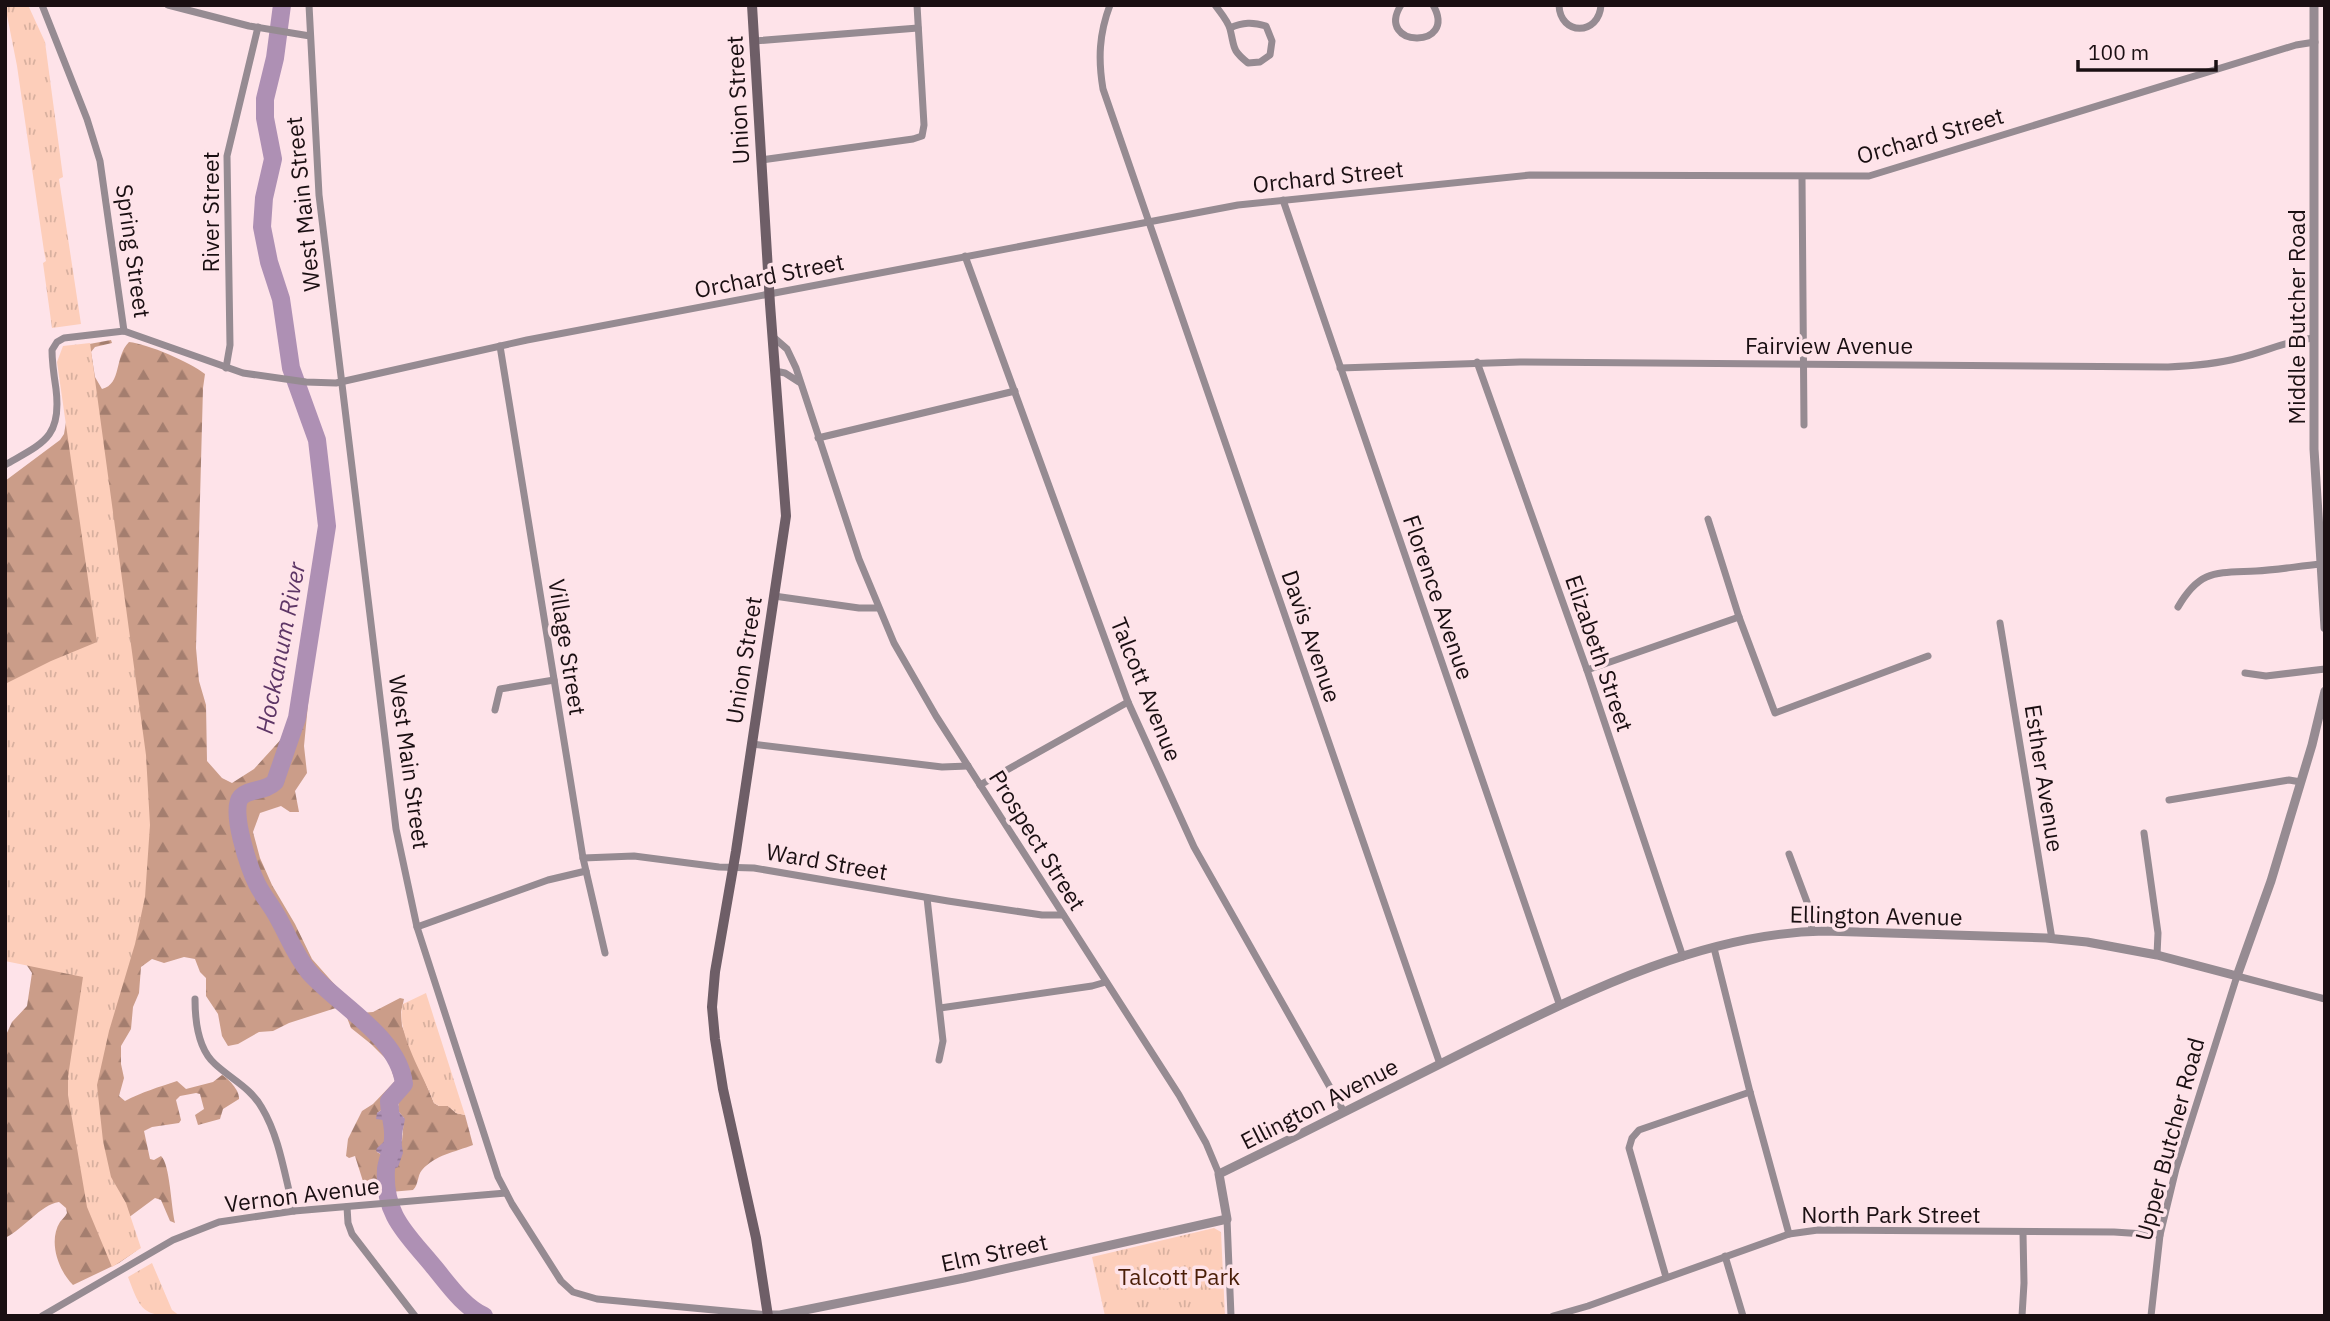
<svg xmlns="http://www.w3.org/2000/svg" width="2330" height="1321" font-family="'IBM Plex Sans',sans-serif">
<defs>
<pattern id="forest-firs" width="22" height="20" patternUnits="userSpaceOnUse" patternTransform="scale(1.75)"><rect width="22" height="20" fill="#cb9d89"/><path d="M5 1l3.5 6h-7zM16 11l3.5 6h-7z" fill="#a47e6f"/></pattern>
<pattern id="park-tufts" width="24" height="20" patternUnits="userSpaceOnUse" patternTransform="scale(1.75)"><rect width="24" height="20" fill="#fdceba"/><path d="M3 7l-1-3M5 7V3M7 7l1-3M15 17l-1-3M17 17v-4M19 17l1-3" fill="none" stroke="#d8b09f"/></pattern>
<pattern id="water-rules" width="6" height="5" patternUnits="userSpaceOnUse" patternTransform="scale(1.75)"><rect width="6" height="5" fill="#ae90b4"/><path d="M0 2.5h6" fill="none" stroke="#8d7491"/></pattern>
</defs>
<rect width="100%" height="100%" fill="#fee3e9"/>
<path fill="url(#forest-firs)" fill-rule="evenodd" d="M111,340L112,343L95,347L91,352L95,377L102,389C122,384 114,357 129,342C148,344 190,362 205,374L203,388L196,648L199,681L206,705L207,761L222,778L232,783L254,769L284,736L295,734C308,715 302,686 309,664L312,663L304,746L307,773L295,791L299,812H290L281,806L260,813L253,832L260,858L272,885L295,924L312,959L360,1013L373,1012L400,998L404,999L401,1012L402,1026L434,1103L439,1106H448L456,1113L465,1115L473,1145C455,1152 435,1155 422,1170C417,1176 419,1184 413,1190L367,1194L355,1156L349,1158L346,1156L348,1139L362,1111L373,1104L395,1081L389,1062L371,1044L351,1028L344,1010L339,1007L289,1023L273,1031L259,1032L238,1044L228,1046L222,1036L218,1014L206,996V978L200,972L195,959L184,957L164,963L152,959L141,967L139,993L133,1007L131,1029L121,1046V1064L124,1078L119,1096L125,1101C142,1092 159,1087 177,1081L186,1089L213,1082L222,1075C229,1079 240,1091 239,1099L223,1109L220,1119L198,1125L195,1115L204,1109L200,1094L196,1093L180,1096L176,1100L181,1120L179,1123L152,1127L144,1131L150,1159L154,1160L161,1156C170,1164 171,1207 175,1223L170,1221L161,1200L155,1198L128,1218L136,1251L119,1263L73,1285C58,1270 48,1241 60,1222C62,1219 65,1217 67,1213L66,1208L59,1202C40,1205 25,1228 5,1238L6,1035L12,1022L27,1006L32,973L26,964L5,960V481L60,440L64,434L68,410L84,345ZM398,1099L399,1112L404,1118L402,1141L382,1155L377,1152L388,1138L383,1120L377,1113Z"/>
<g fill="url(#park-tufts)">
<path d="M5,5H28L45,42L63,177L59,179L81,324L52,328L43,263L46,261L44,251L17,66Z"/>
<path d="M90,343L146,755L150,825L145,897L135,944L109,1031L97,1085L103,1141L111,1177L126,1203L141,1248L112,1267L87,1207L68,1095V1077L83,977L5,961V684L51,661L97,642L57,362L63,346Z"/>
<path d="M426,993L465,1115L456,1113L448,1106H439L434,1103C425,1077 394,1030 403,1004Z"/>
<path d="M1214,1228L1221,1232L1225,1316H1105L1092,1257Z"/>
<path d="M152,1263L172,1310L180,1316C142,1316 141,1311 128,1277Z"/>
</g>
<path fill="url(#water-rules)" d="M398,1099L399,1112L405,1119L401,1139L403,1153L398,1167L387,1172L382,1155L376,1151L377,1148L388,1138L383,1120L376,1119L377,1113Z"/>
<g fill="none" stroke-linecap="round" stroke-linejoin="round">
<path stroke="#ae90b4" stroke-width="18" d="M282,5L275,58L265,99V118L273,159L264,198L262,227L269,262L281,299L291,368L317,440L327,526L297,718L275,782C265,792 250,788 241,797C229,810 250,870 257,884C263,896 271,905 277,916C288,935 295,955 309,972C338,1005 399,1037 404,1084L389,1101C389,1113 394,1125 393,1138C393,1149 387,1159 386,1169C383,1216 408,1235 434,1267C449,1285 463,1306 484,1316"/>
<g stroke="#968b92" stroke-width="7">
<path d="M42,5L87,119L100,161L124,331"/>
<path d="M168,5L249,26L310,36"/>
<path d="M309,5L319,195L396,829L417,927L498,1177L512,1204L561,1281L573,1292L597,1299L768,1315"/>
<path d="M1110,5C1099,34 1098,59 1103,89L1440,1064"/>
<path d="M1215,5C1220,12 1228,21 1230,29C1235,48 1231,49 1248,63L1260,62L1270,55L1272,41L1266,26C1253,22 1243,22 1230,28"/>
<path d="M1401,5C1374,48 1459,50 1433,5"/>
<path d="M1559,5C1560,36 1599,36 1601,5"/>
<path d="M754,41L918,28"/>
<path d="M761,160L913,139L922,136L924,125L917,5"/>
<path d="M1802,177L1804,425"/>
<path d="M1283,200L1560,1006"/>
<path d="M965,256L1128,702L1194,847L1344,1112"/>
<path d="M772,336L787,349L796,368L859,559L894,643L936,716L1179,1095L1206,1143L1219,1174"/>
<path d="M500,346L583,858L605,953"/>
<path d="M1477,362L1587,670L1683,957"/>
<path d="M226,368L230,345L227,156L258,27"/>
<path d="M1340,368L1520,362L2168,367C2192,366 2216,364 2239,358C2264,352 2289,340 2314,338"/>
<path d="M775,371L785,373L799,382"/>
<path d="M818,438L1015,391"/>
<path d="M5,465C43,443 62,438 56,389C54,376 52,363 52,350L57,342L64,338L124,331L243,373L306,382L336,383L527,340L1238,205L1530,175L1869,176L2296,45L2315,42"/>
<path d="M1708,519L1739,617L1775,713L1928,656"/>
<path d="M774,596L859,608H878"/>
<path d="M2178,607C2200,569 2216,573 2256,571C2277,570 2299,566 2321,564"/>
<path d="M2000,623L2052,939"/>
<path d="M1587,670L1739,617"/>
<path d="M2245,673L2266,676L2325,669"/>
<path d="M495,710L500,689L554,680"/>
<path d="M752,744L942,767L968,766"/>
<path d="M980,785L1128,702"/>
<path d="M2169,800L2289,780L2301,782"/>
<path d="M2144,833L2158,933L2157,955"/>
<path d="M1789,854L1810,910L1812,931"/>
<path d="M583,858L634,856L719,867L754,868L948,901L1042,915H1063"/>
<path d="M927,898L943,1041L939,1060"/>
<path d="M417,927L548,880L586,871"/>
<path d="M1714,948L1750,1092L1789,1234"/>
<path d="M195,999C195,1021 198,1049 215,1064C231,1079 251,1088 262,1108C280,1138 285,1178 294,1211"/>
<path d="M940,1008L1092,986L1106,982"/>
<path d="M347,1207L348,1223L352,1234L415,1316"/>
<path d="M1227,1219L1231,1316"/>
<path d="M1725,1256L1743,1316"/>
<path d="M1666,1277L1629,1148L1632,1138L1639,1130L1750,1092"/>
<path d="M42,1316L173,1240L219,1222L294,1211L506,1193"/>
<path d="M1553,1316L1588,1306L1789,1234L1818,1230L2114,1232L2160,1235"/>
<path d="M2022,1316L2024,1283L2023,1233"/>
<path d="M2151,1316L2160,1235L2176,1169L2237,976L2325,999"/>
</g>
<g stroke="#968b92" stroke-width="9">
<path d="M2314,5V449L2325,628"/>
<path d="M768,1315H780L964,1278L1227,1219L1219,1174C1303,1133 1387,1091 1470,1049C1580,995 1699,933 1824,931L2046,938L2087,942L2157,955L2237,976L2271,881L2312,745L2325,691"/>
</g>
<path stroke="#6e5e67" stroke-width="10" d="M752,5L770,304L786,516L736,851L715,972L712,1007L715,1039L723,1089L756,1238L768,1316"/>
</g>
<g text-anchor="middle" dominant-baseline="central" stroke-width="7" stroke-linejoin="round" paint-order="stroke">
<g font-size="23" fill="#1a0f12" stroke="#fee3e9">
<text transform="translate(737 100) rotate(-93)">Union Street</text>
<text transform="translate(1930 135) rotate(-16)">Orchard Street</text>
<text transform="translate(1328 176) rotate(-6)">Orchard Street</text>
<text transform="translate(302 204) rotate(-96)">West Main Street</text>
<text transform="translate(210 212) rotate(-90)">River Street</text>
<text transform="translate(134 251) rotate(82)">Spring Street</text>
<text transform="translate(769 275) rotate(-11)">Orchard Street</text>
<text transform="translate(2296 317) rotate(-90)">Middle Butcher Road</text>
<text x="1829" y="345">Fairview Avenue</text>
<text transform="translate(1439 597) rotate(71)">Florence Avenue</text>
<text transform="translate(1312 636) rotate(71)">Davis Avenue</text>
<text transform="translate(568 647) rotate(81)">Village Street</text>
<text transform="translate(1600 653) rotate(71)">Elizabeth Street</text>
<text transform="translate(743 660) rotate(-81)">Union Street</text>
<text transform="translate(1147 689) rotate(68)">Talcott Avenue</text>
<text transform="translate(410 762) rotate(82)">West Main Street</text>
<text transform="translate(2045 778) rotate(81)">Esther Avenue</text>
<text transform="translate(1038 840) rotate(58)">Prospect Street</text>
<text transform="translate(827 861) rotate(10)">Ward Street</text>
<text transform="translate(1876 915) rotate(1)">Ellington Avenue</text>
<text transform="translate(1319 1103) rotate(-27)">Ellington Avenue</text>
<text transform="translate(2169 1139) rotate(-75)">Upper Butcher Road</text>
<text transform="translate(302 1194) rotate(-7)">Vernon Avenue</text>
<text x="1891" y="1214">North Park Street</text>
<text transform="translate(994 1252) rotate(-12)">Elm Street</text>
</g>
<g font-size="23" fill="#4a1e08" stroke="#fee3e9">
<text x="1179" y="1276">Talcott Park</text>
</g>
<g font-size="24" font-style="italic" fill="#5e3666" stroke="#fee3e9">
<text transform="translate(280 648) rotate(-79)">Hockanum River</text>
</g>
</g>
<rect width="2330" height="1321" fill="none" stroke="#1a0f12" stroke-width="14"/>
<path d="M2078 60v10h138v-10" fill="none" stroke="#1a0f12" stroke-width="3.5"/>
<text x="2088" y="60" font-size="21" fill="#1a0f12" stroke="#fee3e9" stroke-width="5" paint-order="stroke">100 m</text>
</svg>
